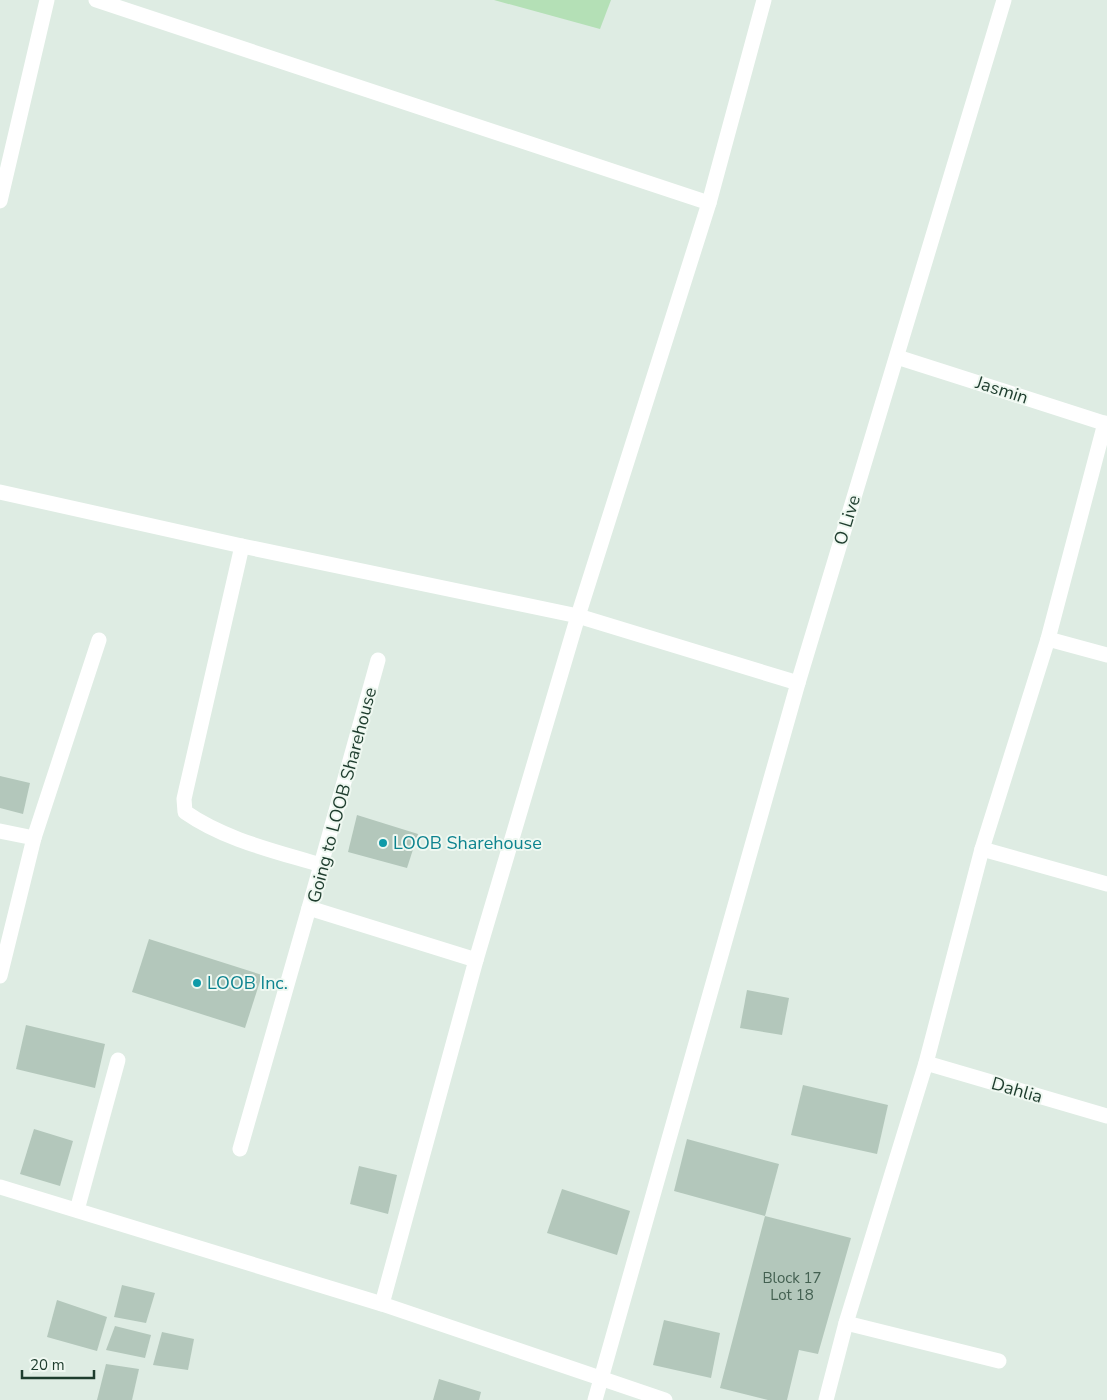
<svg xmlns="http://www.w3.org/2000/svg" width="1107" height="1400" font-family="'Nunito Sans',sans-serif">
<rect width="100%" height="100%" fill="#deece3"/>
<path fill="#b4e0b6" d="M494,0H611L600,29Z"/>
<g fill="#b3c7bb">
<path d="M0,776L30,783L23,814L0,808Z"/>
<path d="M357,815L418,834L407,868L348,852Z"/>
<path d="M149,939L262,975L245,1028L132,992Z"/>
<path d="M747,990L789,998L782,1035L740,1028Z"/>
<path d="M26,1025L105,1044L95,1088L16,1069Z"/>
<path d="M803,1085L888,1105L877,1154L791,1135Z"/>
<path d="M34,1129L73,1141L60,1186L20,1174Z"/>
<path d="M687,1139L779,1164L765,1216L674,1191Z"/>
<path d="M359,1166L397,1175L388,1214L350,1204Z"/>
<path d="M562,1189L630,1211L617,1255L547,1233Z"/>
<path d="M765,1216L851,1238L818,1354L799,1350L787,1400H768L720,1388Z"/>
<path d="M122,1285L155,1293L146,1323L114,1317Z"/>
<path d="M57,1300L107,1317L97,1351L47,1337Z"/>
<path d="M664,1320L720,1333L711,1378L653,1365Z"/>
<path d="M115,1326L151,1335L145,1358L106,1350Z"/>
<path d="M162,1332L194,1339L188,1370L153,1365Z"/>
<path d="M106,1364L139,1369L132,1400H97Z"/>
<path d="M439,1379L481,1392L479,1400H433Z"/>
</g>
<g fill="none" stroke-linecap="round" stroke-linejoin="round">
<g stroke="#fff" stroke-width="15">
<path d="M96,0L709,203"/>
<path d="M0,201L47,0"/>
<path d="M897,357L1107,424"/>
<path d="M0,492L242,546L578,616L798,683"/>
<path d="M242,546L186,790L184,799L185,812C225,840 275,851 321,865"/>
<path d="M1048,639L1107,655"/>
<path d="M378,660L309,908L476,960"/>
<path d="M0,831L34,838"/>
<path d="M982,849L1107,884"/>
<path d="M0,976L34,838L99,640"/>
<path d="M926,1063L1107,1116"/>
<path d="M240,1149L309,908"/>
<path d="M0,1187L382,1304L665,1400"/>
<path d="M77,1210L118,1060"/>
<path d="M382,1304L476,960L578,616L709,203L764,0"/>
<path d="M846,1323L999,1361"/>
<path d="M595,1400L798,683L1004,0"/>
<path d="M826,1400L846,1323L926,1063L982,849L1048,639L1105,423"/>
</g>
</g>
<g fill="#0f9aa8" stroke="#eff8f1" stroke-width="2">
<circle cx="383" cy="843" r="5"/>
<circle cx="197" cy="983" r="5"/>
</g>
<g text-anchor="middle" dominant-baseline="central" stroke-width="4" stroke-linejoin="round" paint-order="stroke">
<g font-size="15" fill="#436051">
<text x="792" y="1278">Block 17<tspan x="792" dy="17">Lot 18</tspan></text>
</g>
<g font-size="18" fill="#1e3d2e" stroke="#eff8f1">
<text transform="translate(1002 390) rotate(18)">Jasmin</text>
<text transform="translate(847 520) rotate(-73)">O Live</text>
<text transform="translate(342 795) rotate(-75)">Going to LOOB Sharehouse</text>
<text transform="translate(1017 1090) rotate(16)">Dahlia</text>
</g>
<g font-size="18" fill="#0d838f" stroke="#eff8f1" text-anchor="start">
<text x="393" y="843">LOOB Sharehouse</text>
<text x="207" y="983">LOOB Inc.</text>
</g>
</g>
<path d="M22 1370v8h72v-8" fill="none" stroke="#1e3d2e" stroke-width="2.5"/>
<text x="30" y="1370" font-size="15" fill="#1e3d2e" stroke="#eff8f1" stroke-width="4" paint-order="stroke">20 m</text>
</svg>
